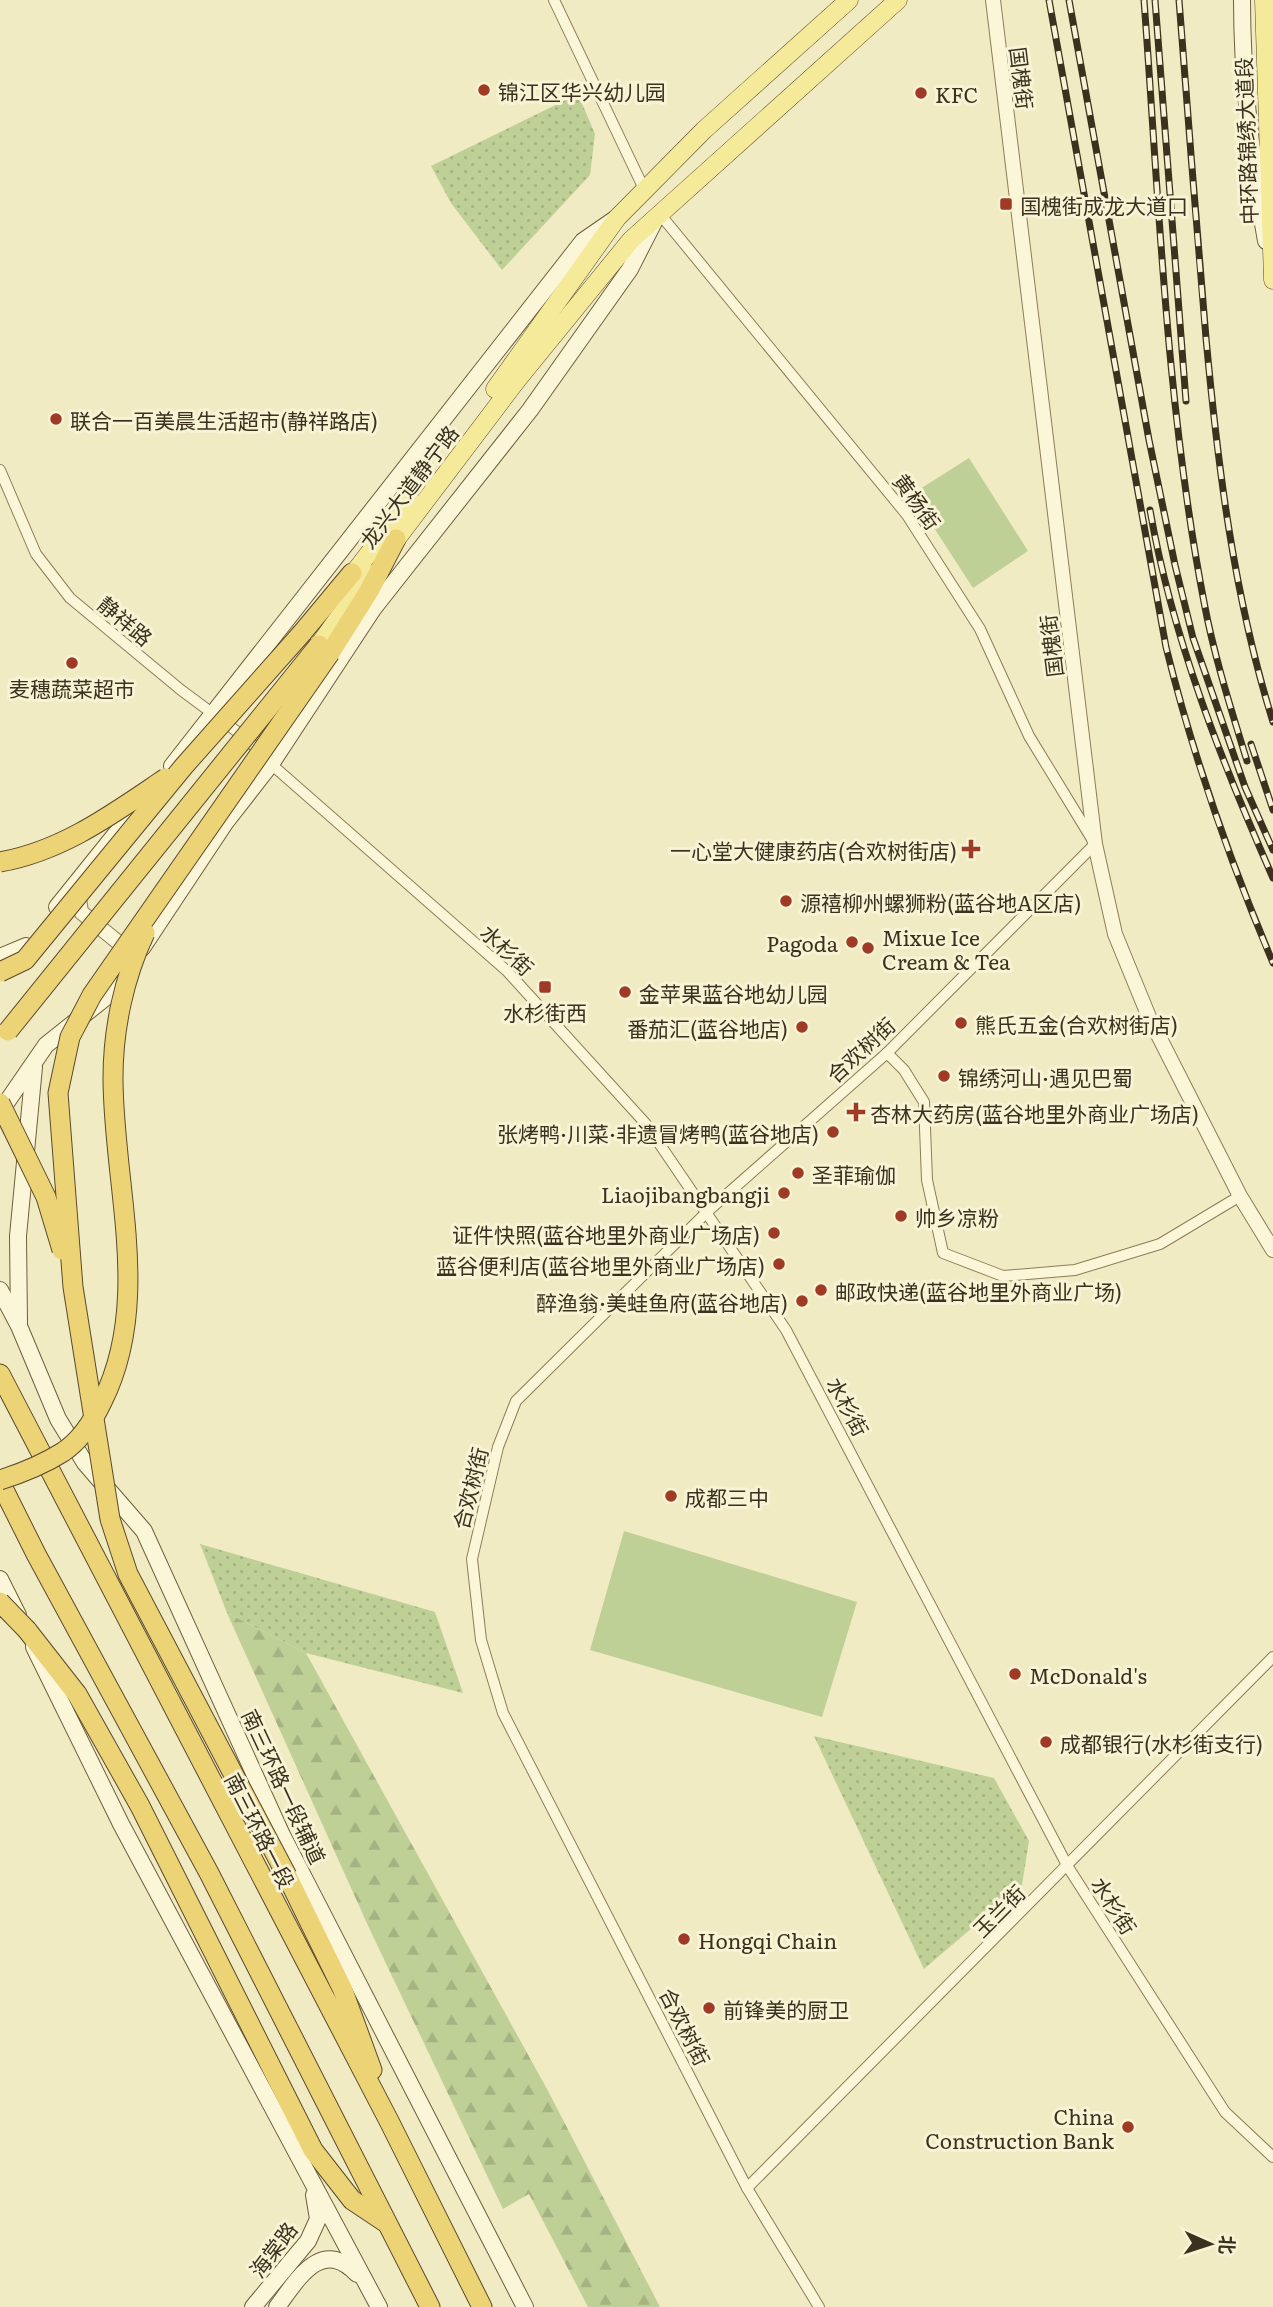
<svg xmlns="http://www.w3.org/2000/svg" width="1273" height="2307" font-family="Literata,'Noto Sans SC',serif">
<defs>
<pattern id="green-dots" width="8" height="8" patternUnits="userSpaceOnUse" patternTransform="scale(1.75)"><rect width="8" height="8" fill="#bfd097"/><path d="M2 2h.1M6 6h.1" fill="none" stroke="#a5b382" stroke-width="1.8" stroke-linecap="round"/></pattern>
<pattern id="forest-firs" width="22" height="20" patternUnits="userSpaceOnUse" patternTransform="scale(1.75)"><rect width="22" height="20" fill="#bfd097"/><path d="M5 1l3.5 6h-7zM16 11l3.5 6h-7z" fill="#a5b382"/></pattern>
</defs>
<rect width="100%" height="100%" fill="#f1ebc4"/>
<g fill="url(#green-dots)">
<path d="M578,94L595,134L590,175L502,270L451,203L431,166Z"/>
<path d="M200,1544L435,1612L463,1693L306,1653L227,1613Z"/>
<path d="M814,1736L994,1778L1029,1841L1022,1885L924,1969Z"/>
</g>
<path fill="url(#forest-firs)" d="M227,1613L306,1653L547,2089L660,2307H588L529,2194L503,2209L370,1930Z"/>
<g fill="#bfd097">
<path d="M969,458L1028,551L973,588L912,494Z"/>
<path d="M624,1531L857,1602L822,1717L590,1650Z"/>
</g>
<g fill="none" stroke-linecap="round" stroke-linejoin="round">
<defs>
<g id="minor">
<path d="M554,0L645,191"/>
<path d="M659,213L907,515L980,629L1029,736L1095,844L887,1053L708,1211L516,1401L498,1447L472,1559L481,1640L503,1713L747,2188L819,2307"/>
<path d="M0,470L36,554L70,598L181,690L247,739L271,764L507,971L646,1124L786,1330L1068,1867L1225,2112L1273,2157"/>
<path d="M887,1053L904,1070L924,1102L927,1180L943,1253L1003,1276L1075,1270L1160,1244L1240,1196"/>
<path d="M747,2188L1273,1657"/>
</g>
<g id="tertiary">
<path d="M993,0L1095,844L1115,934L1149,1017L1240,1196L1273,1250"/>
<path d="M78,892L81,912L130,952"/>
</g>
<g id="secondary">
<path d="M1242,0C1242,83 1251,159 1266,241"/>
<path d="M172,766L583,241L615,219"/>
<path d="M57,907L135,810"/>
<path d="M142,948L225,823L271,764L373,609L530,410L630,269L655,220"/>
<path d="M0,957L26,946"/>
<path d="M0,1112L46,1045L110,994L127,969"/>
<path d="M0,1290L19,1326L58,1419L85,1463L144,1531L282,1835L525,2307"/>
<path d="M19,1323L18,1236L34,1067"/>
<path d="M0,1579L18,1615"/>
<path d="M34,1647L121,1824L379,2307"/>
<path d="M253,2307L308,2241L318,2219L314,2195"/>
<path d="M277,2307C298,2279 321,2237 357,2274"/>
</g>
<g id="primary">
<path d="M1264,0L1273,280"/>
<path d="M495,389L617,218L704,130L849,0"/>
<path d="M389,549L517,380L631,240L898,0"/>
<path d="M346,583L410,500"/>
<path d="M319,645L370,574"/>
</g>
<g id="trunk">
<path d="M302,633L352,573"/>
<path d="M330,653L369,591L396,539"/>
<path d="M0,1374L389,2121L482,2307"/>
<path d="M0,1482L36,1554L209,1873L430,2307"/>
<path d="M27,1630L77,1694L140,1806L313,2150L352,2200L385,2222"/>
<path d="M287,1876L342,1988L372,2070"/>
</g>
</defs>
<use href="#minor" stroke="#8c7d59" stroke-width="12"/>
<use href="#tertiary" stroke="#8c7d59" stroke-width="16"/>
<use href="#secondary" stroke="#6e5e3c" stroke-width="18"/>
<use href="#primary" stroke="#5a4a2d" stroke-width="19"/>
<use href="#trunk" stroke="#5a4a2d" stroke-width="21"/>
<use href="#minor" stroke="#fbf6d8" stroke-width="10"/>
<use href="#tertiary" stroke="#fbf6d8" stroke-width="14"/>
<use href="#secondary" stroke="#fbf6d8" stroke-width="16"/>
<use href="#primary" stroke="#f5e99a" stroke-width="18"/>
<use href="#trunk" stroke="#ecd375" stroke-width="19"/>
<defs>
<g id="rail">
<path d="M1049,0L1166,647C1193,756 1229,859 1273,963"/>
<path d="M1069,0L1149,440L1175,565L1193,638L1245,787L1273,850"/>
<path d="M1144,0C1159,201 1166,404 1204,602C1214,656 1231,709 1247,761"/>
<path d="M1155,0L1186,401"/>
<path d="M1179,0C1188,113 1196,225 1206,338C1218,468 1234,597 1273,722"/>
<path d="M1150,510C1172,637 1221,760 1273,878"/>
<path d="M1251,744L1273,810"/>
</g>
</defs>
<use href="#rail" stroke="#3b311e" stroke-width="7"/>
<use href="#rail" stroke="#f7f3d4" stroke-width="4.5" stroke-dasharray="13" stroke-linecap="butt"/>
<defs>
<g id="trunk-bridge">
<path d="M0,862C63,851 114,813 166,778"/>
<path d="M0,972L25,960L184,766L302,633"/>
<path d="M8,1031L319,645"/>
<path d="M0,1103L46,1197L62,1250"/>
<path d="M0,1480C22,1473 44,1464 63,1452C81,1440 93,1421 102,1402C153,1301 113,1185 113,1078C113,1029 124,977 145,933"/>
<path d="M0,1602L27,1630"/>
<path d="M287,1876L128,1574L110,1519L73,1287L58,1093L70,1037L92,995L330,653"/>
</g>
</defs>
<use href="#trunk-bridge" stroke="#5a4a2d" stroke-width="21" stroke-linecap="butt"/>
<use href="#trunk-bridge" stroke="#ecd375" stroke-width="19"/>
</g>
<g fill="#9f3a25" stroke="#f7f3d4" stroke-width="2.5">
<circle cx="484" cy="90" r="7"/>
<circle cx="921" cy="93" r="7"/>
<rect x="999" y="197" width="14" height="14" rx="3.5"/>
<circle cx="56" cy="419" r="7"/>
<circle cx="72" cy="663" r="7"/>
<path d="M967.5 838.5h7v7h7v7h-7v7h-7v-7h-7v-7h7z"/>
<circle cx="786" cy="901" r="7"/>
<circle cx="852" cy="942" r="7"/>
<circle cx="868" cy="948" r="7"/>
<rect x="538" y="980" width="14" height="14" rx="3.5"/>
<circle cx="625" cy="992" r="7"/>
<circle cx="961" cy="1023" r="7"/>
<circle cx="802" cy="1027" r="7"/>
<circle cx="944" cy="1076" r="7"/>
<path d="M852.5 1101.5h7v7h7v7h-7v7h-7v-7h-7v-7h7z"/>
<circle cx="833" cy="1132" r="7"/>
<circle cx="798" cy="1173" r="7"/>
<circle cx="784" cy="1193" r="7"/>
<circle cx="901" cy="1216" r="7"/>
<circle cx="774" cy="1233" r="7"/>
<circle cx="779" cy="1264" r="7"/>
<circle cx="821" cy="1290" r="7"/>
<circle cx="802" cy="1301" r="7"/>
<circle cx="671" cy="1496" r="7"/>
<circle cx="1015" cy="1674" r="7"/>
<circle cx="1046" cy="1742" r="7"/>
<circle cx="684" cy="1939" r="7"/>
<circle cx="709" cy="2008" r="7"/>
<circle cx="1128" cy="2127" r="7"/>
</g>
<g text-anchor="middle" dominant-baseline="central" stroke-width="6" stroke-linejoin="round" paint-order="stroke">
<g font-size="21" fill="#3b311e" stroke="#f7f3d4">
<text transform="translate(1023 78) rotate(83)">国槐街</text>
<text transform="translate(1245 141) rotate(-92)">中环路锦绣大道段</text>
<text transform="translate(408 486) rotate(-53)">龙兴大道静宁路</text>
<text transform="translate(918 501) rotate(54)">黄杨街</text>
<text transform="translate(126 620) rotate(40)">静祥路</text>
<text transform="translate(1050 646) rotate(-97)">国槐街</text>
<text transform="translate(508 949) rotate(43)">水杉街</text>
<text transform="translate(860 1049) rotate(-43)">合欢树街</text>
<text transform="translate(849 1406) rotate(62)">水杉街</text>
<text transform="translate(469 1488) rotate(-76)">合欢树街</text>
<text transform="translate(285 1786) rotate(65)">南三环路一段辅道</text>
<text transform="translate(261 1830) rotate(63)">南三环路一段</text>
<text transform="translate(1115 1905) rotate(57)">水杉街</text>
<text transform="translate(998 1910) rotate(-45)">玉兰街</text>
<text transform="translate(686 2026) rotate(63)">合欢树街</text>
<text transform="translate(272 2249) rotate(-53)">海棠路</text>
</g>
<g font-size="21" fill="#3b311e" stroke="#f7f3d4" text-anchor="start">
<text x="498" y="90">锦江区华兴幼儿园</text>
<text x="935" y="93">KFC</text>
<text x="1020" y="204">国槐街成龙大道口</text>
<text x="70" y="419">联合一百美晨生活超市(静祥路店)</text>
<text x="72" y="687" text-anchor="middle">麦穗蔬菜超市</text>
<text x="957" y="849" text-anchor="end">一心堂大健康药店(合欢树街店)</text>
<text x="800" y="901">源禧柳州螺狮粉(蓝谷地A区店)</text>
<text x="882" y="936">Mixue Ice<tspan x="882" dy="24">Cream &amp; Tea</tspan></text>
<text x="838" y="942" text-anchor="end">Pagoda</text>
<text x="639" y="992">金苹果蓝谷地幼儿园</text>
<text x="545" y="1011" text-anchor="middle">水杉街西</text>
<text x="975" y="1023">熊氏五金(合欢树街店)</text>
<text x="788" y="1027" text-anchor="end">番茄汇(蓝谷地店)</text>
<text x="958" y="1076">锦绣河山·遇见巴蜀</text>
<text x="870" y="1112">杏林大药房(蓝谷地里外商业广场店)</text>
<text x="819" y="1132" text-anchor="end">张烤鸭·川菜·非遗冒烤鸭(蓝谷地店)</text>
<text x="812" y="1173">圣菲瑜伽</text>
<text x="770" y="1193" text-anchor="end">Liaojibangbangji</text>
<text x="915" y="1216">帅乡凉粉</text>
<text x="760" y="1233" text-anchor="end">证件快照(蓝谷地里外商业广场店)</text>
<text x="765" y="1264" text-anchor="end">蓝谷便利店(蓝谷地里外商业广场店)</text>
<text x="835" y="1290">邮政快递(蓝谷地里外商业广场)</text>
<text x="788" y="1301" text-anchor="end">醉渔翁·美蛙鱼府(蓝谷地店)</text>
<text x="685" y="1496">成都三中</text>
<text x="1029" y="1674">McDonald's</text>
<text x="1060" y="1742">成都银行(水杉街支行)</text>
<text x="698" y="1939">Hongqi Chain</text>
<text x="723" y="2008">前锋美的厨卫</text>
<text x="1114" y="2115" text-anchor="end">China<tspan x="1114" dy="24">Construction Bank</tspan></text>
</g>
</g>
<g transform="translate(1210 2244) rotate(93)" stroke="#f7f3d4" stroke-width="5" paint-order="stroke">
<path d="M0-5L12 26L0 18L-12 26Z" fill="#3b311e"/>
<text y="-10" font-size="19" font-weight="bold" text-anchor="middle" fill="#3b311e">北</text>
</g>
</svg>
